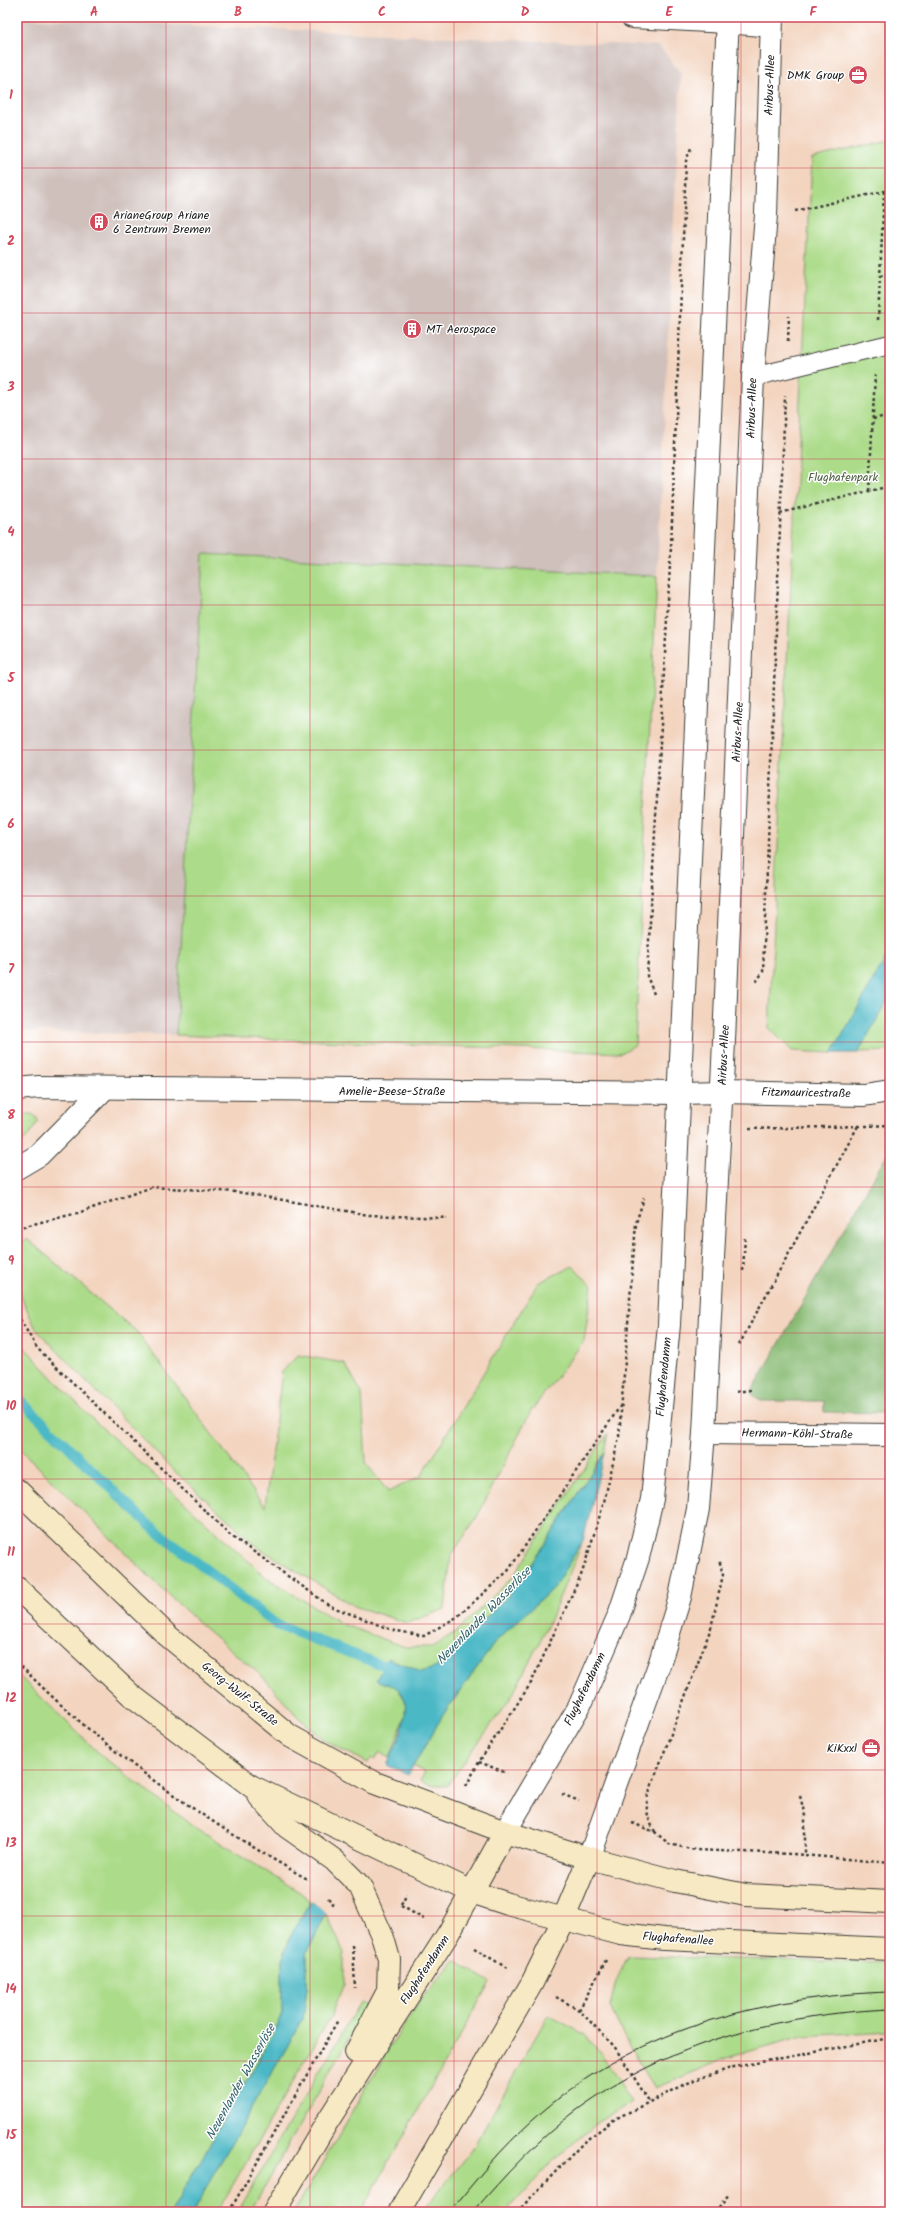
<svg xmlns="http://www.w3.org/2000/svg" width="907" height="2229" font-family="Kalam,sans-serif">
<rect width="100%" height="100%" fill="#fff"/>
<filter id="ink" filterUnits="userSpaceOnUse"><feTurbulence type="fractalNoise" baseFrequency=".025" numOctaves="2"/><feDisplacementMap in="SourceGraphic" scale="8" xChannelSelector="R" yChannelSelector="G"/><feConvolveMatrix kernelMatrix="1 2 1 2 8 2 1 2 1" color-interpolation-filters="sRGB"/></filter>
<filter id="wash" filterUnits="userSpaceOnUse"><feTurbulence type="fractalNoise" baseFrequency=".012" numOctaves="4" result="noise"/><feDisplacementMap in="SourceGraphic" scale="16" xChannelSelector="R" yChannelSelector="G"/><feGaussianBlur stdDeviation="0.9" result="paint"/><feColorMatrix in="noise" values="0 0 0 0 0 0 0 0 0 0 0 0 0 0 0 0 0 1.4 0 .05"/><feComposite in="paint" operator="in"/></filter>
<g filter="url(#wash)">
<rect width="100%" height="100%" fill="#eae3c2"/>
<rect fill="#f3d4bf" x="17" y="17" width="873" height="2195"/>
<path fill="#cfc0bb" d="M17,18L659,46L681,73L657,576L203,554L176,1035L17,1031Z"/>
<g fill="#acdb89" stroke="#647c52">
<path d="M890,140V1051L832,1053L792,1051L769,1028L812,158Z"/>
<path d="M203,554L657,576L635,1045L621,1053L176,1035Z"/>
<path d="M17,1114H33L37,1118L38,1122L27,1138L17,1146Z"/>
<path d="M27,1239L137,1332L265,1507L282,1372L298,1355L344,1363L362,1393L366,1463L388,1492L421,1476L538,1283L573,1266L592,1286L584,1341L531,1411L477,1517L451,1556L445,1609L407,1623L354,1606L259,1548L170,1467L36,1329L17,1288V1245Z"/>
<path d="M17,1334L23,1346L86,1413L267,1578L342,1624L405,1647H432L457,1631L513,1577L608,1433L604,1453L530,1567L506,1598L435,1668L421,1672L388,1658L397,1688L406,1701L405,1716L390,1758L380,1752L375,1760L371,1758L368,1763L327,1742L297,1716L264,1678L200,1624L151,1578L17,1446Z"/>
<path d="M583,1541L547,1627L512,1696L447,1786H434L420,1781L425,1772L413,1766L443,1715L496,1641L553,1588Z"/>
<path d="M17,1674L103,1757L192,1825L301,1893L311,1901L290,1937L282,1960V2013L274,2033L171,2212H17Z"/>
<path d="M326,1913L344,1953V1985L331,2016L217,2212H192L303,2019L307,1988V1953Z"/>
<path d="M628,1956L890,1963V2031L803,2036L730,2057L655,2088L628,2045L610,2007L616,1981Z"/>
<path d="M455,1960L490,1982L361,2212H294L392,2043L421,1999Z"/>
<path d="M360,2002L365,2006L363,2015L250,2212H237Z"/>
<path d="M548,2015L584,2034L601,2053L632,2102L594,2125L552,2162L506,2212H422L472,2150Z"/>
</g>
<path fill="#89bb75" stroke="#526c48" d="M890,1149V1413L824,1412V1401H761L751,1393Z"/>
<g fill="#4bb8c6" stroke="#346a71">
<path d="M890,951V996L858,1053H832Z"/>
<path d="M604,1453L583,1541L553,1588L496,1641L443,1715L408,1775L387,1765C396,1747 417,1703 397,1688C391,1684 382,1683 376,1680L388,1658L421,1672L435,1668L506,1598L530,1567Z"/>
<path d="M311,1901L326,1913L307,1953V1988L303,2019L192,2212H171L274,2033L282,2013V1960L290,1937Z"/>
</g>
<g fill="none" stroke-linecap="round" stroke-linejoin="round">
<path stroke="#4bb8c6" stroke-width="10" d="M17,1397L149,1525L277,1625L376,1663L397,1669"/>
</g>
</g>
<g filter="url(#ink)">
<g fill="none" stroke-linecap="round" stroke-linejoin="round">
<defs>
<path id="service" d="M753,377L890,344"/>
<g id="minor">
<path d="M632,17L727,22"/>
<path d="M17,1089L39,1087L680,1093"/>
<path d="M722,1092L864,1095L890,1091"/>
<path d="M17,1168L39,1155L104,1089"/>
<path d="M704,1433L890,1435"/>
</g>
<g id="tertiary">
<path d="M727,22L771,26"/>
<path d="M680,1093L722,1092"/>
<path d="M505,1832L579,1707L619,1615L638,1558L652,1499L669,1325L728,17"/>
<path d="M589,1858L660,1662L680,1597L698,1509L704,1433L723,1063L753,377L766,215L772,17"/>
</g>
<g id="secondary">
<path d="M17,1490L168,1636L290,1736L375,1783L505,1832L589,1858L675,1881L746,1895L890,1902"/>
<path d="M17,1588L131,1695L251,1786L472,1892L508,1904L621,1934L664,1939L890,1949"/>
<path d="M258,1795L287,1827L334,1860L360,1886L383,1938L389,1959L388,1991L356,2052"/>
<path d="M274,2212L327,2122L448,1934L505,1832"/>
<path d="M399,2212L532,1983L563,1920L589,1858"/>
</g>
</defs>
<use href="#service" stroke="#3b3a35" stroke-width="20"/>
<use href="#minor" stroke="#3b3a35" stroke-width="24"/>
<use href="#tertiary" stroke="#3b3a35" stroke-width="24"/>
<use href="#secondary" stroke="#3b3a35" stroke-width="24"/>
<g stroke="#3b3a35" stroke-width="2.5" stroke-dasharray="3 3" stroke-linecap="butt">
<path d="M795,211L890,190"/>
<path d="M880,276L890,274"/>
<path d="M878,320L884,192"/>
<path d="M788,341L789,316"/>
<path d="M873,419L890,415"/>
<path d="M869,491L875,375"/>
<path d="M780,513L890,486"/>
<path d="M756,982L763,972L785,396"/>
<path d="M654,994L647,976L671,547L686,161L691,148"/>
<path d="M865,1126L890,1125"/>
<path d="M749,1129L860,1126"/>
<path d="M17,1228L78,1213L152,1187L237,1192L369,1215L447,1218"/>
<path d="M743,1271L745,1236"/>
<path d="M17,1314L37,1348L230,1535L330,1606L392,1630L424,1636L457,1617L508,1571L621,1405"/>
<path d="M739,1345L859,1124"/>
<path d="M736,1392L751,1390"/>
<path d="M17,1662C102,1750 203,1820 309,1880"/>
<path d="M479,1762L507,1773"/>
<path d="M466,1786L479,1762L531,1683L582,1573L604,1502L619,1437L636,1223L644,1198"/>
<path d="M562,1794L579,1801"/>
<path d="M800,1796L805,1816V1855"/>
<path d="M632,1823L655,1832L669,1844L695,1850L793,1854L890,1863"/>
<path d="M655,1832C648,1819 645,1810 648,1795L711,1628L723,1575L719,1559"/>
<path d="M328,1898L336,1907"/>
<path d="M401,1905L407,1894"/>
<path d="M401,1906L424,1919"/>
<path d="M353,1945L355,1988"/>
<path d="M474,1948L507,1968"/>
<path d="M556,1997L579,2010L614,2046L649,2101"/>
<path d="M579,2010L606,1960"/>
<path d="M229,2212L338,2020"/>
<path d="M517,2212L585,2141L615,2119L692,2081L734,2067L890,2038"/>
<path d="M715,2212L729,2194"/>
</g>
<use href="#service" stroke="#fff" stroke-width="18"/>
<use href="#minor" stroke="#fff" stroke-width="22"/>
<use href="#tertiary" stroke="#fff" stroke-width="22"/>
<use href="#secondary" stroke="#f7e9c3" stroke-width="22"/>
<g stroke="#1c1c1c" stroke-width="1">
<path d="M450,2212C476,2179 502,2148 533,2120C630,2031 761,1996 890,1992"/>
<path d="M473,2212C505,2175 538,2139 577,2110C669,2043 777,2014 890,2009"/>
</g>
</g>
</g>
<path fill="none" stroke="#d1495b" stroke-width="1" stroke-opacity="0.55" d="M166,17V2212M310,17V2212M454,17V2212M597,17V2212M741,17V2212M17,168H890M17,313H890M17,459H890M17,605H890M17,750H890M17,896H890M17,1042H890M17,1187H890M17,1333H890M17,1479H890M17,1624H890M17,1770H890M17,1916H890M17,2061H890"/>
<defs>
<symbol id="office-disc" viewBox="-11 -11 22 22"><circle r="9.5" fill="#d1495b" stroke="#fff"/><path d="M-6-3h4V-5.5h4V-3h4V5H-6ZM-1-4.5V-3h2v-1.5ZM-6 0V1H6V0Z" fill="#fff"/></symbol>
<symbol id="building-disc" viewBox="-11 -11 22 22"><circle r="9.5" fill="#d1495b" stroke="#fff"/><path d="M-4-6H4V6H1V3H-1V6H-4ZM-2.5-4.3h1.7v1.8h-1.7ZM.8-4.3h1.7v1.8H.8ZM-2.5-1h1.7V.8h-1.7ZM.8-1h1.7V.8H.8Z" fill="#fff"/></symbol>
</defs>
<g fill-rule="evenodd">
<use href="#office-disc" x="847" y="64" width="22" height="22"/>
<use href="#building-disc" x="88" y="211" width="22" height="22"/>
<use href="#building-disc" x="401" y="318" width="22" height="22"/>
<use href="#office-disc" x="860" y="1737" width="22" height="22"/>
</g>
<g text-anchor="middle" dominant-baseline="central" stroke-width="3" stroke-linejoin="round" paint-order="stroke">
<g font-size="12" fill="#1c1c1c" stroke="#fff" text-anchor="end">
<text x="844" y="75">DMK Group</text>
<text x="113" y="215" text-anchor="start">ArianeGroup Ariane<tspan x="113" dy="14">6 Zentrum Bremen</tspan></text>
<text x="426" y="329" text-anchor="start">MT Aerospace</text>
<text x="857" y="1748">KiKxxl</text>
</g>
<g font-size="12" fill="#1c1c1c" stroke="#fff">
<text transform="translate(770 85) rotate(-88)">Airbus-Allee</text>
<text transform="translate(752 408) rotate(-88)">Airbus-Allee</text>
<text transform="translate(738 732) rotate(-87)">Airbus-Allee</text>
<text transform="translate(724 1055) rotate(-87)">Airbus-Allee</text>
<text x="392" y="1091">Amelie-Beese-Straße</text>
<text transform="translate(806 1093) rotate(1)">Fitzmauricestraße</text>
<text transform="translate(664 1377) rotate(-85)">Flughafendamm</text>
<text transform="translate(797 1434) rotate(1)">Hermann-Köhl-Straße</text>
<text transform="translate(585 1689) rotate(-64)">Flughafendamm</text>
<text transform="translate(240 1694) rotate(39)">Georg-Wulf-Straße</text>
<text transform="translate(678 1939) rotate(4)">Flughafenallee</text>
<text transform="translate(425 1970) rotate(-57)">Flughafendamm</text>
</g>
<g font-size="12" fill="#4e5f42" stroke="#fff">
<text x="843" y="477">Flughafenpark</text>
</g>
<g font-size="13" font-style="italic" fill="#316268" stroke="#fff">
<text transform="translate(484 1616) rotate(-46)">Neuenlander Wasserlöse</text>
<text transform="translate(241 2082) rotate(-61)">Neuenlander Wasserlöse</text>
</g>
</g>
<rect width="907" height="2229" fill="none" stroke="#fff" stroke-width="44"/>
<rect x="22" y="22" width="863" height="2185" fill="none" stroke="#d1495b" stroke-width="1.5"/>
<g font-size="13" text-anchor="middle" font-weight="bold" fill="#d1495b">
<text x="94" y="16">A</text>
<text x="238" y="16">B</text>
<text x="382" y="16">C</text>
<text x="525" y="16">D</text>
<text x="669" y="16">E</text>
<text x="813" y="16">F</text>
<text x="11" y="99">1</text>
<text x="11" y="245">2</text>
<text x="11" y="391">3</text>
<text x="11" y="536">4</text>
<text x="11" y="682">5</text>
<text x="11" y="828">6</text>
<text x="11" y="973">7</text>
<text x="11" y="1119">8</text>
<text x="11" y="1265">9</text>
<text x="11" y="1410">10</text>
<text x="11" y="1556">11</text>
<text x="11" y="1702">12</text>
<text x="11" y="1847">13</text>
<text x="11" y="1993">14</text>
<text x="11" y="2139">15</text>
</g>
</svg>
